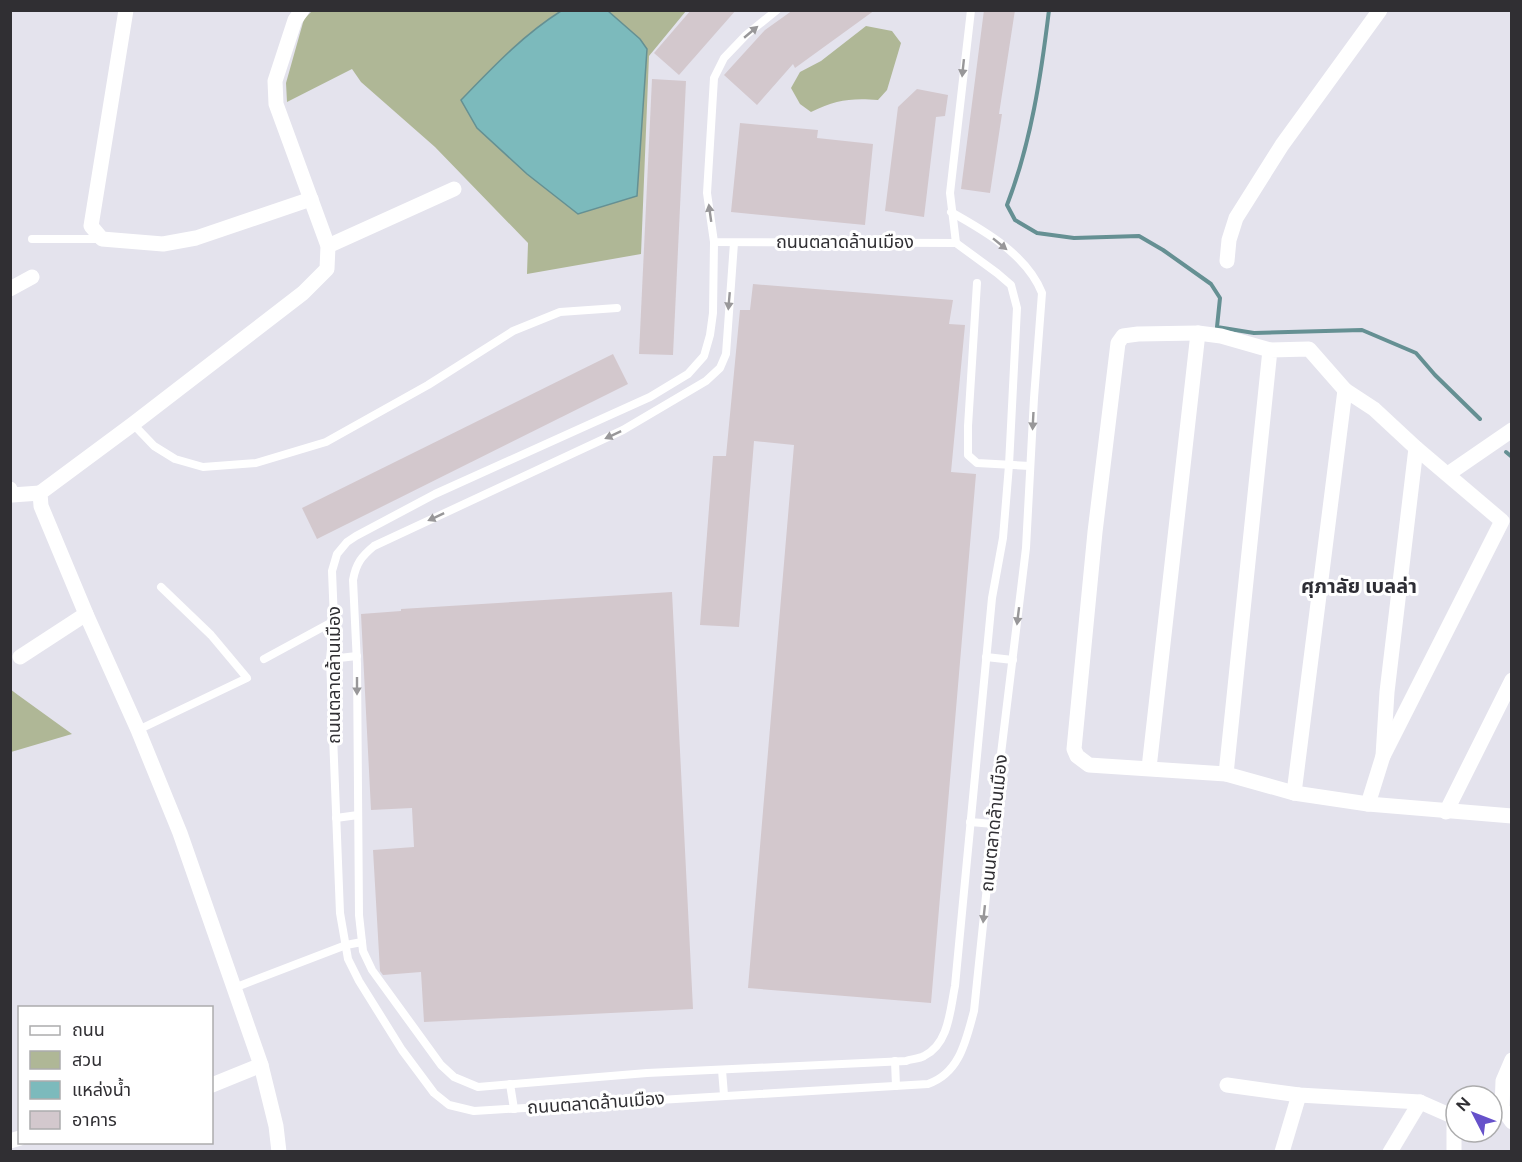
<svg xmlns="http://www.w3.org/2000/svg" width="1522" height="1162" font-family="Figtree,'Noto Sans Thai',sans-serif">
<rect width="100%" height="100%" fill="#e4e3ed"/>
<g fill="#afb796">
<path d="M312,11H686L649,56L641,254L527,274L528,243L435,147L361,82L352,69L287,102L286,83L304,19Z"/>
<path d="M866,26L892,31L901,43L887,90L878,100C850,98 836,100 811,112L800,104L791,88L800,72L821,61Z"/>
<path d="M10,689L18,695L72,734L11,752Z"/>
</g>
<path fill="#7cbabc" stroke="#659093" stroke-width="1.5" d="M561,11H608L640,39L647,49L637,196L578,214L527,174L477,128L461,100C493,67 523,35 561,11Z"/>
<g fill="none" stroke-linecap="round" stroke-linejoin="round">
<g stroke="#659093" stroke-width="4">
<path d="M1049,10C1041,76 1031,143 1007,205L1015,220L1037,233L1074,238L1139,236L1163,250L1211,284L1220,298L1217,327L1254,333L1362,330L1416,353L1435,375L1480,419"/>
<path d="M1506,452L1512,457"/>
</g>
</g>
<g fill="#d3c8cd">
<path d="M691,10H736L679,75L654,53Z"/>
<path d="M793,10H875L795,68L793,64L757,105L724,75L765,30Z"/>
<path d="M984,10H1015L999,114H1002L990,193L961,189Z"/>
<path d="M652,79L686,81L673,355L639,354Z"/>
<path d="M917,89L948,95L945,116L936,117L924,217L885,211L898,107Z"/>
<path d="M740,123L818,130L817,138L873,144L865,225L731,212Z"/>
<path d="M753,284L953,300L949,324L965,325L951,472L976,474L931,1003L748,988L794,445L754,441L739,627L700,625L713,456H726L740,310H750Z"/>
<path d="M613,354L628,384L317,539L302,508Z"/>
<path d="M672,592L693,1009L424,1022L421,972L383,975L380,971L373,850L414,847L412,808L371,810L361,614L401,611V609Z"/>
</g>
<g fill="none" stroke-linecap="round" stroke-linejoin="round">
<g stroke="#fff" stroke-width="8">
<path d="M777,10L746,35L724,58L714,78L707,193L714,242L956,243L950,193L971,10"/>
<path d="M32,239H100"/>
<path d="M714,242L713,313L710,335L704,356L688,374L650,397L435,494L356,536L347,542L337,554L332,571L334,621L330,659L340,913L348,959L359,981L402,1050L434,1093L449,1105L474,1111L928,1084C960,1073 966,1040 974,1011L1000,762L1026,548L1034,398L1042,293C1027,255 985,231 951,212"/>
<path d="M734,243L726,354L720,368L706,381L623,430L374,546C362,556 356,563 353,580L357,664L359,915L363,951L372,970L441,1065L454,1077L478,1087L647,1073L906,1061C911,1059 919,1059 924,1056C949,1044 950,1010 955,986L992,598L1003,538L1009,465L1017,308L1011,285L997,273L956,243"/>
<path d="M977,283L968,426V455L977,463L1030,466"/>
<path d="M133,424L154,446L175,459L203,467L256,463L326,442L428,385L513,331L560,312L617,308"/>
<path d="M986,657L1013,660"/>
<path d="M264,659L334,621"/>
<path d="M330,659L357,656"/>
<path d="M138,730L247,678L211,635L161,587"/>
<path d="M336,818L358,815"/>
<path d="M970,822L994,824"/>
<path d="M234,988L346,945L362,942"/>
<path d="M895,1061L896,1086"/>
<path d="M722,1070L724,1095"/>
<path d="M510,1084L514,1109"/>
</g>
<g stroke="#fff" stroke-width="15">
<path d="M126,10L91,226L102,239L163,244L196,238L311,199"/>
<path d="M328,246L454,189"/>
<path d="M1227,261L1229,240L1236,218L1282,145L1380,10"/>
<path d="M10,289L32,277"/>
<path d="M1198,333L1138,334L1123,336L1118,343L1095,532L1074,749L1077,756L1089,765L1226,774L1294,793L1368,804L1512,816"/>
<path d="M1448,474L1512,430"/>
<path d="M10,489L12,495L40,493"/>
<path d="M20,657L86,614"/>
<path d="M1149,768L1198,333L1221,336L1270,350"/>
<path d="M1226,774L1270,350L1309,349L1345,390"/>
<path d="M1294,793L1345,390L1374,409L1416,448L1502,521L1383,756"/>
<path d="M1368,804L1383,756L1387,692L1416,448"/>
<path d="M1446,812L1512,680"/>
<path d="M1512,1060L1503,1081L1502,1108L1512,1122"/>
<path d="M212,1085L261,1065"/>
<path d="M1227,1085L1299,1095L1420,1102L1454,1117V1152"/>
<path d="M10,1141L20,1138"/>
<path d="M279,1152L276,1126L261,1065L180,833L138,730L86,614L41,506L40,493L133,424L303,293L327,269L328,246L276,104L275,81L295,20L302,10"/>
<path d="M1282,1152L1299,1095"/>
<path d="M1390,1152L1420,1102"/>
</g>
</g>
<defs><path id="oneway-solid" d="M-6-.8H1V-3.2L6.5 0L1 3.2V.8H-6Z" transform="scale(1.5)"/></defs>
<g fill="#989799">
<use href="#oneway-solid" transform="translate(751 32) rotate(-40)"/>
<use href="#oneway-solid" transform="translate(963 68) rotate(96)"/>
<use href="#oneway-solid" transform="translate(710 213) rotate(-98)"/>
<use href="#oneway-solid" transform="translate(1000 244) rotate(39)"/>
<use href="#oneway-solid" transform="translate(729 301) rotate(95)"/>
<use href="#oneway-solid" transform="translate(1033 421) rotate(93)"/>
<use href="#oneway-solid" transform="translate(613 435) rotate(155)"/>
<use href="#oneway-solid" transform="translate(436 517) rotate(155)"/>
<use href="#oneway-solid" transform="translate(1018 616) rotate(97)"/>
<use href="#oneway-solid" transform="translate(357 686) rotate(90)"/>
<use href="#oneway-solid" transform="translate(984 914) rotate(96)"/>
</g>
<g text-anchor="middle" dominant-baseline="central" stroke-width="6" stroke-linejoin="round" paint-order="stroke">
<g font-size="18" fill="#302f33" stroke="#fff">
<text x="845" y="242">ถนนตลาดล้านเมือง</text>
<text transform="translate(334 675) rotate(-90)">ถนนตลาดล้านเมือง</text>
<text transform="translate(994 823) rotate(-84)">ถนนตลาดล้านเมือง</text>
<text transform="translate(596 1103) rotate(-4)">ถนนตลาดล้านเมือง</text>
</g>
<g font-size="20" font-weight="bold" fill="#2e2e35" stroke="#fff">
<text x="1359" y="586">ศุภาลัย เบลล่า</text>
</g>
</g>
<rect width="1522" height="1162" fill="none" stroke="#302f33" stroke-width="24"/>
<rect x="18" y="1006" width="195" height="138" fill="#ffffff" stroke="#acacad" stroke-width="1.5"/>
<rect x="30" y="1026" width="30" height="9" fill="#ffffff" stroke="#acacad" stroke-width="1.5"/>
<text x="72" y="1036" font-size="18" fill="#302f33">ถนน</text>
<rect x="30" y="1051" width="30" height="18" fill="#afb796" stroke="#acacad" stroke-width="1.5"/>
<text x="72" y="1066" font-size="18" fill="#302f33">สวน</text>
<rect x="30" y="1081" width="30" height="18" fill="#7cbabc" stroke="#acacad" stroke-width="1.5"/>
<text x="72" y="1096" font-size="18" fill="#302f33">แหล่งน้ำ</text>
<rect x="30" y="1111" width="30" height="18" fill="#d3c8cd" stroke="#acacad" stroke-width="1.5"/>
<text x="72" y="1126" font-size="18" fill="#302f33">อาคาร</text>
<g transform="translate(1474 1114) rotate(312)"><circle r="28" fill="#ffffff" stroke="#acacad" stroke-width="1.5"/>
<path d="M0-4.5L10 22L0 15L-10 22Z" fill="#6651ca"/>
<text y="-9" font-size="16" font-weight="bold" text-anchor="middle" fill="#302f33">N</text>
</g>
</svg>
